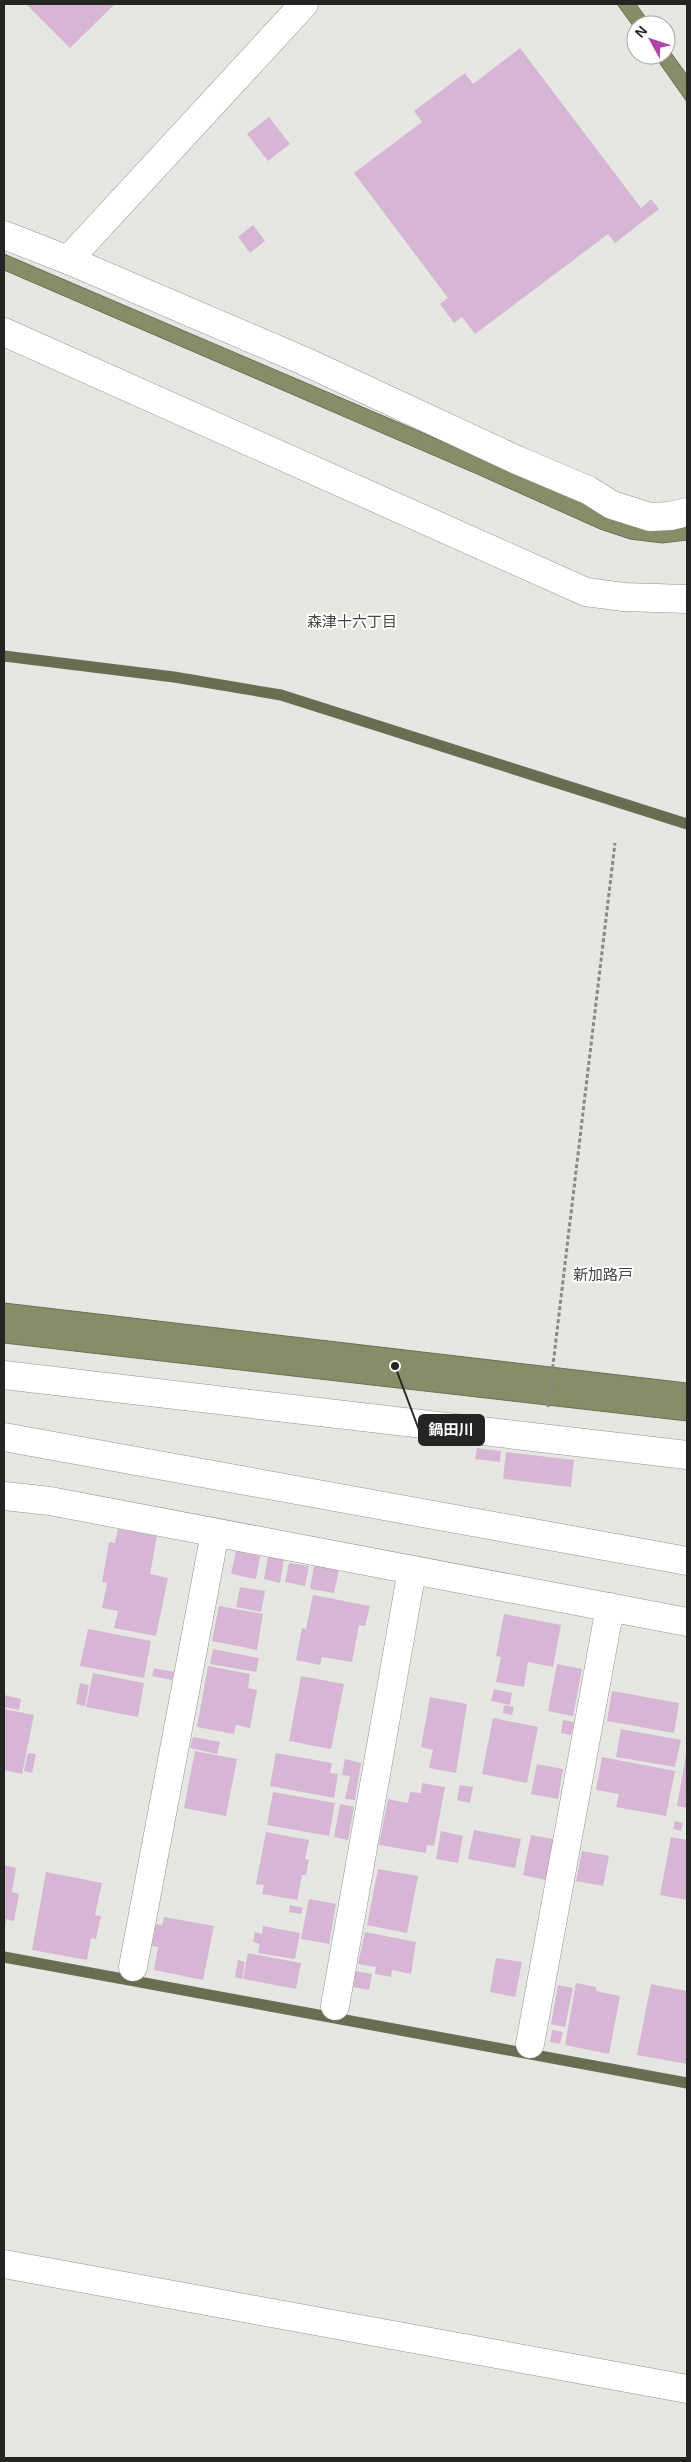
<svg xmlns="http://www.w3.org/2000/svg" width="691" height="2462" font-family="Helvetica,'Noto Sans JP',sans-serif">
<rect width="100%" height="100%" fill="#e6e7e3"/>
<g fill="#878d67" stroke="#696e53">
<path d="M617,4H636L651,25H636V30Z"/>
<path d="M666,46L687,75V102L654,55H666Z"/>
<path d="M4,254L587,503L687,524V540L662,543L630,539L600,529L477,474L4,270Z"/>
<path d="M4,1303L687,1383V1421L4,1343Z"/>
</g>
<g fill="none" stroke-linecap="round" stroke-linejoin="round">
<g stroke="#696e53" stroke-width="11">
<path d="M4,656L174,677L281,695L687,824"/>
<path d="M4,1957L687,2083"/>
</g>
</g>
<g fill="#d6b6d4">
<path d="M26,4H115L70,48Z"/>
<path d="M520,48L641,208L651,199L659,209L615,243L608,234L475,334L462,317L454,323L440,304L448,298L354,173L422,122L414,111L465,73L473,84Z"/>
<path d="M269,117L290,144L268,161L247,134Z"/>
<path d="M253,225L265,241L250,253L238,237Z"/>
<path d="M477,1448L501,1451L500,1462L475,1459Z"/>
<path d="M506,1452L574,1460L571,1487L503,1479Z"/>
<path d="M118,1529L157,1536L150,1574L168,1578L156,1636L114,1628L118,1611L102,1608L107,1583L102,1582L109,1542L115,1543Z"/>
<path d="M236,1551L260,1556L256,1579L231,1574Z"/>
<path d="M268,1557L284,1559L280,1583L264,1579Z"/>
<path d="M289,1563L309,1566L305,1586L285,1582Z"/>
<path d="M314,1565L339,1570L334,1593L310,1589Z"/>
<path d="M240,1587L265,1591L261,1612L236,1607Z"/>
<path d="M313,1595L370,1606L365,1626L359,1625L352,1662L322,1657L320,1665L296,1660L302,1628L306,1629Z"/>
<path d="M219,1606L263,1614L257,1650L212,1641Z"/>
<path d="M504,1614L561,1625L553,1667L528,1662L524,1687L496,1682L501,1657L496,1656Z"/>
<path d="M88,1629L151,1641L144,1678L80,1666Z"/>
<path d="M213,1649L259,1658L256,1672L210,1664Z"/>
<path d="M557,1664L582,1669L573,1716L548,1711Z"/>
<path d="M208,1666L250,1674L248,1688L257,1690L250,1728L236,1725L234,1734L197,1727Z"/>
<path d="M154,1668L174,1672L172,1680L152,1676Z"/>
<path d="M93,1673L144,1683L138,1717L86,1707Z"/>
<path d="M301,1676L344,1684L331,1749L289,1741Z"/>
<path d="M80,1683L89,1685L85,1706L76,1704Z"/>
<path d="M494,1689L512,1693L510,1705L491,1701Z"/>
<path d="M612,1691L679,1703L674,1733L607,1721Z"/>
<path d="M4,1695L21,1699L19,1710L4,1707Z"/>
<path d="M430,1697L467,1704L456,1773L429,1768L433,1750L421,1747Z"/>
<path d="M504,1705L514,1707L512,1715L503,1713Z"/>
<path d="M4,1709L34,1715L22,1774L4,1770Z"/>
<path d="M493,1718L538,1727L527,1783L482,1774Z"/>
<path d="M563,1720L574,1722L571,1735L561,1733Z"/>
<path d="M621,1729L681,1740L675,1767L616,1757Z"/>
<path d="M193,1737L220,1742L217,1754L190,1748Z"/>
<path d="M195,1751L237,1759L226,1816L184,1808Z"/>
<path d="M28,1753L36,1754L32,1773L24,1771Z"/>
<path d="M276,1753L332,1763L330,1773L338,1774L334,1798L270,1786Z"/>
<path d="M686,1755H687V1808L677,1806Z"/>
<path d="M602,1757L675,1771L666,1816L616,1807L619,1794L596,1790Z"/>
<path d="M345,1759L361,1763L355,1800L345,1799L350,1776L342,1775Z"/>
<path d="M537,1764L563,1769L558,1799L531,1794Z"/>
<path d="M422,1783L445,1787L434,1846L427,1845L426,1853L379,1845L388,1799L408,1803L410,1792L421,1793Z"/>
<path d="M460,1785L473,1787L470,1803L457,1800Z"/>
<path d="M273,1792L335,1803L329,1836L267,1825Z"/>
<path d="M340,1804L354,1807L348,1840L334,1837Z"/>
<path d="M675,1821L683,1823L681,1831L673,1829Z"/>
<path d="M474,1830L521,1839L515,1868L468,1859Z"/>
<path d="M441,1831L463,1836L458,1863L436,1859Z"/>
<path d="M266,1832L309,1840L305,1859L309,1860L306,1875H302L297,1900L262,1894L264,1885L256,1884Z"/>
<path d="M531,1835L553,1839L546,1880L523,1875Z"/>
<path d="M671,1837L687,1840V1900L660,1895Z"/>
<path d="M582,1851L609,1856L603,1886L576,1881Z"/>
<path d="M4,1865L16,1868L12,1892L19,1894L14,1921L6,1919L5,1928Z"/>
<path d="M378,1869L418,1876L407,1933L367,1925Z"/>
<path d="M46,1872L102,1883L95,1915L101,1916L96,1939L91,1938L87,1960L32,1950Z"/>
<path d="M309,1899L336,1904L329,1944L301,1939Z"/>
<path d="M290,1905L303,1908L301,1914L289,1912Z"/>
<path d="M164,1917L214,1926L203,1980L154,1970L158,1947L152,1946L156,1924L162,1925Z"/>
<path d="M263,1926L300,1933L295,1959L258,1953L260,1944L253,1942L255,1932L262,1934Z"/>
<path d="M365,1932L416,1942L411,1974L392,1970L391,1977L375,1974L376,1967L358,1964Z"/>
<path d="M248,1953L301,1963L296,1989L243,1979Z"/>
<path d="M496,1958L522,1962L515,1997L490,1992Z"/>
<path d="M238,1960L245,1962L242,1979L235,1977Z"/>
<path d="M356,1971L372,1974L369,1990L353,1987Z"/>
<path d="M576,1983L596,1987V1991L620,1996L609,2054L565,2045Z"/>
<path d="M651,1984L687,1991V2064L637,2055Z"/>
<path d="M558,1985L573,1988L565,2027L551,2024Z"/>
<path d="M552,2030L563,2032L560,2044L550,2042Z"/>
</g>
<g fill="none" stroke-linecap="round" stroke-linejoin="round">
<defs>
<g id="minor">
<path d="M4,235L68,260L304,4"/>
<path d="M68,260L304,361L517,460L588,490L612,505L650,517L670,516L687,512"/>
<path d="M4,332L586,592L624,597L687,599"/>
<path d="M4,1375L687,1455"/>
<path d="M4,1496L50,1501L687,1622"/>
<path d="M133,1967L215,1533"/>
<path d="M335,2006L412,1570"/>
<path d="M530,2044L610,1607"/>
<path d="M4,2264L687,2389"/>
</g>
<path id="tertiary" d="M4,1437L687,1561"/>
</defs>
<use href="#minor" stroke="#959592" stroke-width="29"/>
<use href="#tertiary" stroke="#959592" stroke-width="29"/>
<path stroke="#898a87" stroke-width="3" stroke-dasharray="4 2.5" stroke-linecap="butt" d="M548,1407L615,843"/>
<use href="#minor" stroke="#fff" stroke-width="28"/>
<use href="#tertiary" stroke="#fff" stroke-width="28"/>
</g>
<g text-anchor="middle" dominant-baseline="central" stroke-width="4" stroke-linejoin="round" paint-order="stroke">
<g font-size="15" fill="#464643" stroke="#fff">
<text x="352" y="621">森津十六丁目</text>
<text x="603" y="1274">新加路戸</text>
</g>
</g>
<path fill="none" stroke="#242523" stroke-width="2" d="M395 1366L419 1430"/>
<circle fill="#242523" stroke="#fff" stroke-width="2" cx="395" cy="1366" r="5"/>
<rect fill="#242523" stroke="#242523" stroke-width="2" x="419" y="1415" width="65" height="30" rx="5"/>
<g font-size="15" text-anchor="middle" font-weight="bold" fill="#fff">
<text x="451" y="1435">鍋田川</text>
</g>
<rect width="691" height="2462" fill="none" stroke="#242523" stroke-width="10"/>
<g transform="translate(651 40) rotate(310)"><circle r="24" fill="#ffffff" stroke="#a7a8a7"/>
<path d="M0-4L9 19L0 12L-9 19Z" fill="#ac45a9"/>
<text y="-8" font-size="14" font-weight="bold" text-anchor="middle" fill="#242523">N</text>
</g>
</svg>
